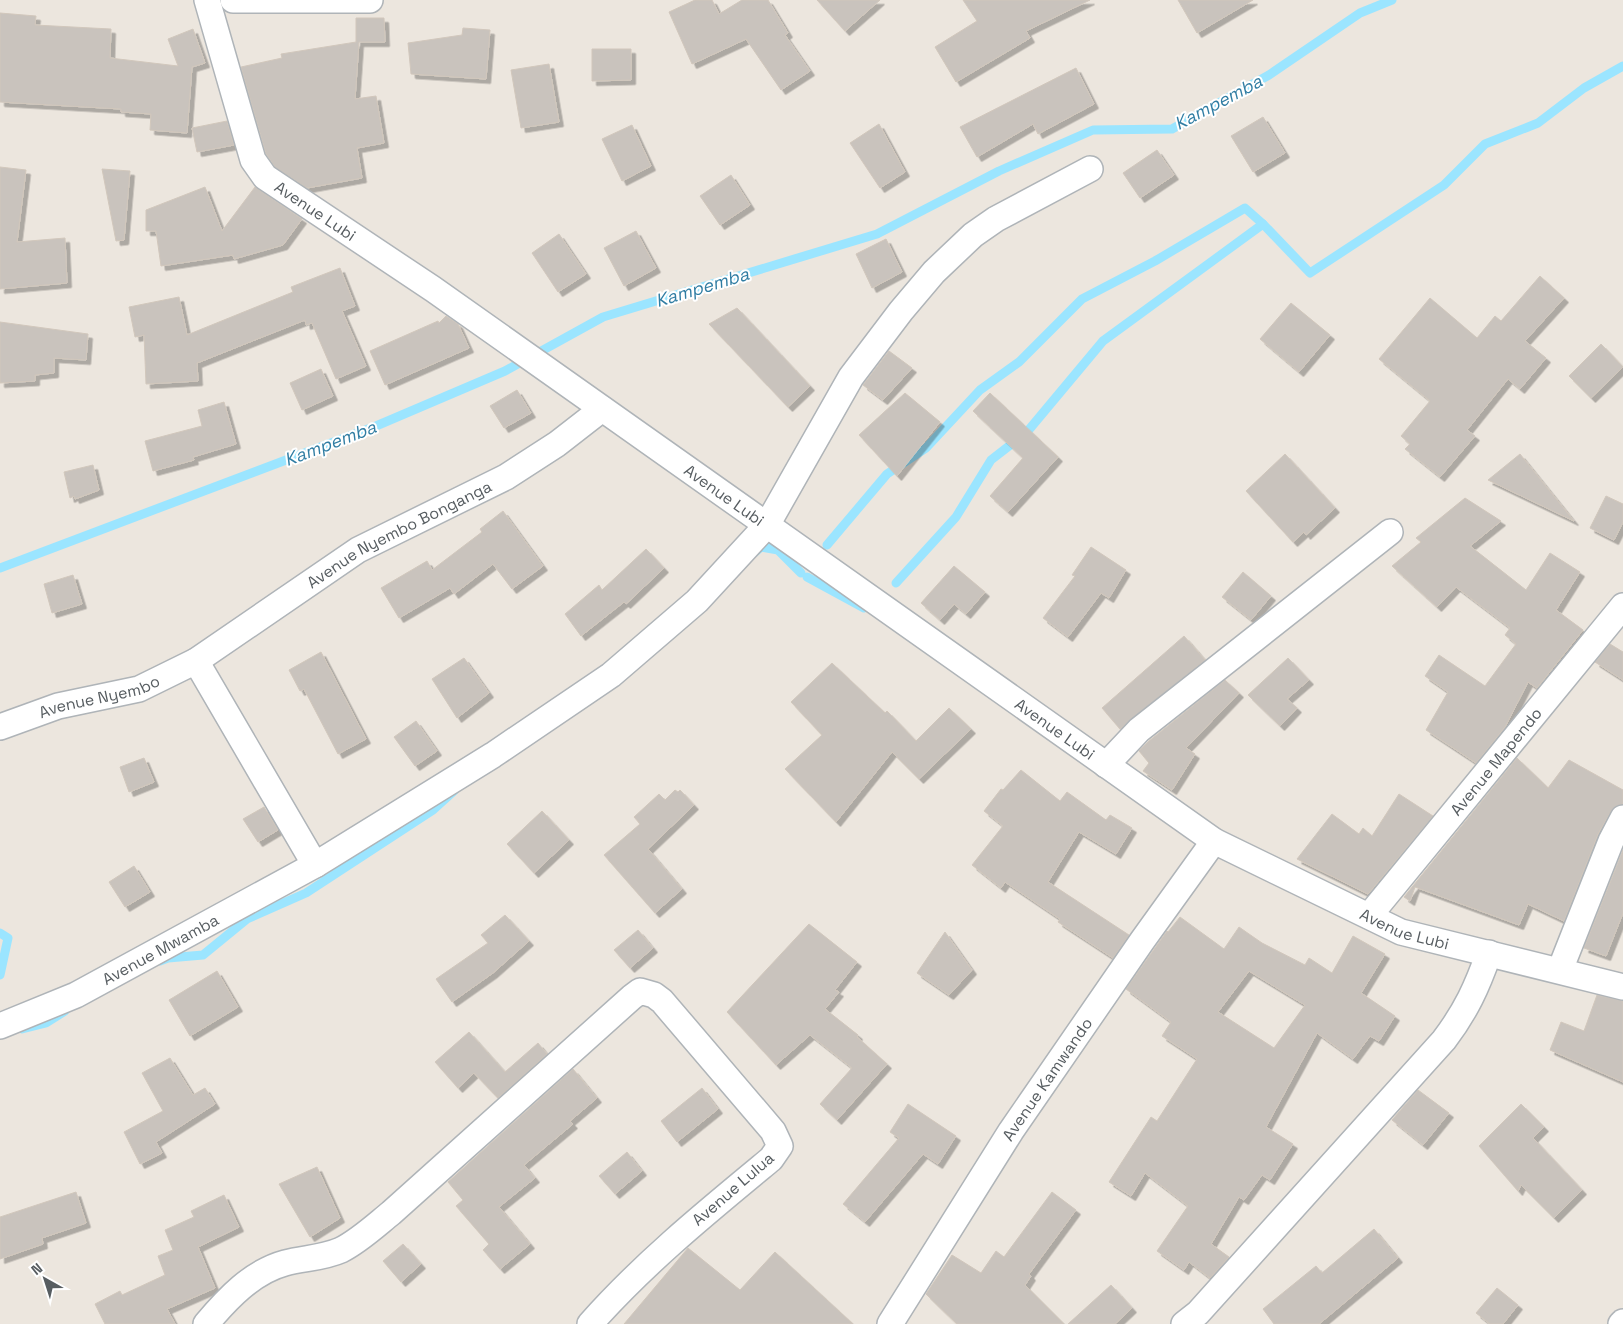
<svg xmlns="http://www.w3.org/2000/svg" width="1623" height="1324" font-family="'Space Grotesk',sans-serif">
<defs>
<filter id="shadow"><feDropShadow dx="4.5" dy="4.5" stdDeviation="0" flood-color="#0004"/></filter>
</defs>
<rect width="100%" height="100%" fill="#ece6de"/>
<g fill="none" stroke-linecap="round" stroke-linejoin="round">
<g stroke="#9be5ff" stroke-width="9">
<path d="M827,545L887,474L926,448L980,390L1019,362L1082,299L1155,261L1245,208L1263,224"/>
<path d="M754,553L761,547L778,550L801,573"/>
<path d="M0,568L376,426L505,371L603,317L877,234L999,171L1093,130L1172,129L1269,75L1360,13L1392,0"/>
<path d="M807,577L864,608"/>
<path d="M896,583L956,517L991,460L1027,432L1103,341L1263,224L1310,273L1444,185L1485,144L1538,123L1584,88L1623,66"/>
<path d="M0,933L8,938L0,975"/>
<path d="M160,961L168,958L203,955L247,919L306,893L433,810L454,791"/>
<path d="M22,1029L46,1023L65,1011"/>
</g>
</g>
<g fill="#c9c3bd" stroke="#d1c7bc" fill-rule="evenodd" filter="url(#shadow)">
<path d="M695,0H712L719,14L742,0H768L788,33L785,35L810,71L781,90L746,39L692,64L669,12Z"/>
<path d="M817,0H880L845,31Z"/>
<path d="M963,0H1090L1026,31L1030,38L956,82L935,47L977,21Z"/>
<path d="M1178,0H1253L1197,33Z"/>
<path d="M0,13L36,16L35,25L111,29L110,58L178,66L168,39L193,29L205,63L192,67L187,133L150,130L151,114L121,112V109L0,102Z"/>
<path d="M356,18H384L385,42H359L355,99L376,96L384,143L357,148L362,178L307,188L275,167L266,154L241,67L282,58L281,54L356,42Z"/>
<path d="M463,28L490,30L486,79L411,74L408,43L462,35Z"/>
<path d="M592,49H631V80L592,81Z"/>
<path d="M549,64L559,122L521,128L511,70Z"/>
<path d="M1076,68L1094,104L1038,134L1033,124L977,157L960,127Z"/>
<path d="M1263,117L1285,153L1253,172L1231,136Z"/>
<path d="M227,121L234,145L197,152L192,128Z"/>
<path d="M879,124L905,172L880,188L850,143Z"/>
<path d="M632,125L651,166L622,181L602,139Z"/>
<path d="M1157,150L1174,175L1140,198L1123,173Z"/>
<path d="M0,167L26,170L17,242L65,238L67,283L0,289Z"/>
<path d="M102,169L130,171L124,240L116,241Z"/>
<path d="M731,175L750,205L720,225L700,196Z"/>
<path d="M205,187L222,231L255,187L302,219L283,245L234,259L233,255L161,266L156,231H146V210Z"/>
<path d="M636,231L656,268L624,286L604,248Z"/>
<path d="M559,234L586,274L558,292L532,253Z"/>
<path d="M886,239L902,272L872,288L856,254Z"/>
<path d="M340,268L355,306L342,311L366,366L336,379L312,323L306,325L305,320L197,363L198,381L146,384L144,335L135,337L129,307L179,297L187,335L293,292L291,287Z"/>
<path d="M1540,276L1564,298L1525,341L1546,358L1520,389L1508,379L1467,430L1475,436L1440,477L1405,449L1410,444L1401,436L1430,401L1379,359L1430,298L1477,338L1495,316L1501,321Z"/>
<path d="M1291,303L1330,335L1299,372L1260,339Z"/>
<path d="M737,308L810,386L788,407L709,324Z"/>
<path d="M446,316L458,324L469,348L385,385L370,351L438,321L439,323Z"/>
<path d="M0,322L88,334L86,360L54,358V373L35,375V381L0,383Z"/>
<path d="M1601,344L1623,367L1591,398L1569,376Z"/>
<path d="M889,351L912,368L883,400L863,385Z"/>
<path d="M321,369L333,396L302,410L290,383Z"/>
<path d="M517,390L531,413L504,428L490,406Z"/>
<path d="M905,393L940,422L897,476L859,435Z"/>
<path d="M990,393L1058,457L1008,512L990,496L1023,458L973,411Z"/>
<path d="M224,402L236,444L193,457L194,460L153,471L145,441L202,426L198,410Z"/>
<path d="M1285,454L1335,508L1306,535L1304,532L1293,542L1246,491Z"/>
<path d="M1520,454L1574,521L1488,480Z"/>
<path d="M93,465L99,490L75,499L74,496L70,498L64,472Z"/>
<path d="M1606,496L1623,504V522L1614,540L1590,528Z"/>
<path d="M1465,498L1501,521L1470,546L1526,590L1550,553L1580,572L1556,610L1583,630L1537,688L1528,682L1505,727L1476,763L1426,730L1448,692L1425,676L1439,655L1485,686L1516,644L1505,635L1510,628L1456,587L1437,607L1392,566L1421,542L1416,538Z"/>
<path d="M503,511L543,566L512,589L493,564L454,594L450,588L399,618L381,588L427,561L432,570L482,532L480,529Z"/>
<path d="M1091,547L1126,570L1109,598L1101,593L1068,637L1043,618L1075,576L1072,575Z"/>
<path d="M646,549L664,568L626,604L624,602L581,636L565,614L599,585L602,590Z"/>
<path d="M954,566L985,592L966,614L954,604L940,620L921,603Z"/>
<path d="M1243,572L1271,596L1251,620L1222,597Z"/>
<path d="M73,575L82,604L52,613L44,584Z"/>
<path d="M1184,636L1205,660L1120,729L1102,708Z"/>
<path d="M1610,644L1623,652V680L1595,662Z"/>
<path d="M321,652L366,739L338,754L304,689L300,691L289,670Z"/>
<path d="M464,658L489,693L457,718L432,679Z"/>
<path d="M1288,658L1309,680L1287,699L1297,708L1280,726L1248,695Z"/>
<path d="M832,663L885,713L887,711L916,741L949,708L971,729L919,779L892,752L836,822L785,769L822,735L791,702Z"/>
<path d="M1225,680L1239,693L1186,748L1195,754L1172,790L1143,771L1149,763L1139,751L1149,741Z"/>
<path d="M416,721L437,751L415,766L394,737Z"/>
<path d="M144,758L154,782L129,792L120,767Z"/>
<path d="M1517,758L1548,788L1569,760L1623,790V804L1616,806L1611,811L1598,834L1564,921L1528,904L1519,925L1415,887L1410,901L1404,897Z"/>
<path d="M1021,770L1060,801L1067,792L1106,820L1110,815L1132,828L1116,854L1079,832L1048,882L1129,935L1113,958L1058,922L1060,919L1005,882L1001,888L972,865L1003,826L984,811L1001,789L1003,790Z"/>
<path d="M675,790L678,792L680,790L694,805L648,849L682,889L655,913L604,855L640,824L634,817L659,794L665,800Z"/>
<path d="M1399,794L1433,816L1368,894L1297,859L1332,814L1359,834L1363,828L1372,836Z"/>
<path d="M264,807L278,830L258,842L243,819Z"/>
<path d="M542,811L569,840L534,873L507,844Z"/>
<path d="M1623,850V913L1606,956L1584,948Z"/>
<path d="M134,866L150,892L125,907L109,882Z"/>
<path d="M505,915L529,941L493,973L452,1002L436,979L488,943L481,935Z"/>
<path d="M1180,917L1224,949L1239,927L1262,943L1305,965L1309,958L1332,973L1353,936L1385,954L1361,993L1395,1016L1379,1041L1370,1036L1353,1059L1317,1033L1266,1127L1293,1144L1270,1180L1262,1175L1244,1200L1239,1197L1211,1244L1229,1257L1210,1278L1189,1262L1184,1270L1157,1251L1188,1206L1145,1173L1131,1196L1109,1182L1151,1117L1157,1121L1197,1059L1162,1036L1171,1022L1126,989L1167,931L1168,932ZM1249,971L1305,1005L1274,1048L1218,1012Z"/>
<path d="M809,924L857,962L835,990L839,992L825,1009L858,1035L857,1037L887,1064L837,1120L820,1104L852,1068L810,1035L776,1065L727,1012Z"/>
<path d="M638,930L653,948L630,968L614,950Z"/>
<path d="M945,932L972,970L949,995L917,973Z"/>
<path d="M217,971L238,1007L190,1036L169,1000Z"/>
<path d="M1597,995L1623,1001V1082L1550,1050L1561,1022L1584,1031Z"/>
<path d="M469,1032L505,1072L538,1043L547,1054L498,1098L474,1073L458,1088L435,1062Z"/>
<path d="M170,1058L193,1095L205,1088L215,1104L156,1142L162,1153L140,1164L124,1132L163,1111L142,1073Z"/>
<path d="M573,1069L597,1098L570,1121L573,1124L524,1165L535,1178L499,1207L530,1244L500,1269L483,1250L489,1244L456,1206L463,1200L448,1182Z"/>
<path d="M702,1088L718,1109L677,1142L661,1121Z"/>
<path d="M1418,1090L1449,1113L1423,1145L1392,1120Z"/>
<path d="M908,1104L956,1136L938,1164L923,1154L865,1222L843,1204L899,1138L890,1132Z"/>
<path d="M1521,1104L1544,1127L1533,1138L1582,1190L1554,1218L1521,1185L1518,1191L1479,1146Z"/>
<path d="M627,1152L642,1171L615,1194L599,1176Z"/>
<path d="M317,1167L340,1218L310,1237L279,1184Z"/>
<path d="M76,1192L86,1223L42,1238L43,1244L0,1259V1217Z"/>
<path d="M1052,1192L1076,1210L1029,1274L1031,1276L1025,1285L1064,1324H957L926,1294L952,1255L981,1273L996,1251L1004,1257Z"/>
<path d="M224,1195L239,1227L198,1247L215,1288L167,1309L175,1324H105L95,1304L120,1291L122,1295L165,1275L158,1256L173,1250L165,1230L194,1217L191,1211Z"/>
<path d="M1374,1229L1398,1258L1319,1324H1274L1263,1309L1316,1266L1322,1273Z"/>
<path d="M403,1244L421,1264L401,1282L383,1261Z"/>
<path d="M688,1248L740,1290L775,1252L853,1324H624Z"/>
<path d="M1111,1285L1132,1308L1115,1324H1068Z"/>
<path d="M1497,1288L1518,1305L1503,1324H1490L1476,1313Z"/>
</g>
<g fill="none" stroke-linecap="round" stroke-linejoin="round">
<defs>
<g id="street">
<path id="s1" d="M207,0L253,160L265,177L433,289L1214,841L1401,932L1623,987"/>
<path d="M233,0H370"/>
<path d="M196,661L315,865"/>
<path id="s2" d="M0,727L58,706L139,689L196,661L358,550L506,477L557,444L602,409"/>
<path d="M1106,765L1139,730L1390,532"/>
<path id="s3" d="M1369,916L1623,606"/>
<path d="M1560,970L1611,841L1623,818"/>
<path id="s4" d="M0,1026L76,995L315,865L493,755L611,675L697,601L767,525L851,377L901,311L934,272L973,235L996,219L1090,169"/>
<path d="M206,1324C227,1299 252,1272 285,1263C304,1258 323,1258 341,1250C359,1241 375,1226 391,1213L632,997L640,991L654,995L662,1001L773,1131L780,1146L771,1159C708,1211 645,1262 590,1324"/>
<path id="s5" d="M890,1324L1011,1131L1142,941L1214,841"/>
<path d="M1184,1324L1198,1313L1444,1040C1466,1011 1477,987 1489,953"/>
<path d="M1621,1324L1623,1322"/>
</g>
</defs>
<use href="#street" stroke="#afb4b8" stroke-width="28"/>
<use href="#street" stroke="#fff" stroke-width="25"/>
</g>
<g text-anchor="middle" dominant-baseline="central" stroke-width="4" stroke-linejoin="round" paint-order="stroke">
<g font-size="16" fill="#575d61" stroke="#fff">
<text stroke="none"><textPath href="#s1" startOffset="248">Avenue Lubi</textPath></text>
<text stroke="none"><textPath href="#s1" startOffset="746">Avenue Lubi</textPath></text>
<text stroke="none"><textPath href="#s2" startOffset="448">Avenue Nyembo Bonganga</textPath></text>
<text stroke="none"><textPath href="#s2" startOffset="104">Avenue Nyembo</textPath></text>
<text stroke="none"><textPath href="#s1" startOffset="1151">Avenue Lubi</textPath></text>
<text stroke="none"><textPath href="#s3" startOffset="200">Avenue Mapendo</textPath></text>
<text stroke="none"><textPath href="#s1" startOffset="1556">Avenue Lubi</textPath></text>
<text stroke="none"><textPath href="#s4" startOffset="178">Avenue Mwamba</textPath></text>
<text stroke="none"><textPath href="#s5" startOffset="291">Avenue Kamwando</textPath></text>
<text transform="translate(733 1189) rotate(-41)">Avenue Lulua</text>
</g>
<g font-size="18" font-style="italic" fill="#307da3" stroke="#fff">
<text transform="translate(1218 102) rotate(-28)">Kampemba</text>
<text transform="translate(702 287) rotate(-17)">Kampemba</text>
<text transform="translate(330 443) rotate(-21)">Kampemba</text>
</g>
</g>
<g transform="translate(45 1279) rotate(321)" stroke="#ffffff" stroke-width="4" paint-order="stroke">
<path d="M0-4L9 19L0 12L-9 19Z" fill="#575d61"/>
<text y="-8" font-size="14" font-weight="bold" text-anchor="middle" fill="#575d61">N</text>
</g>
</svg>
